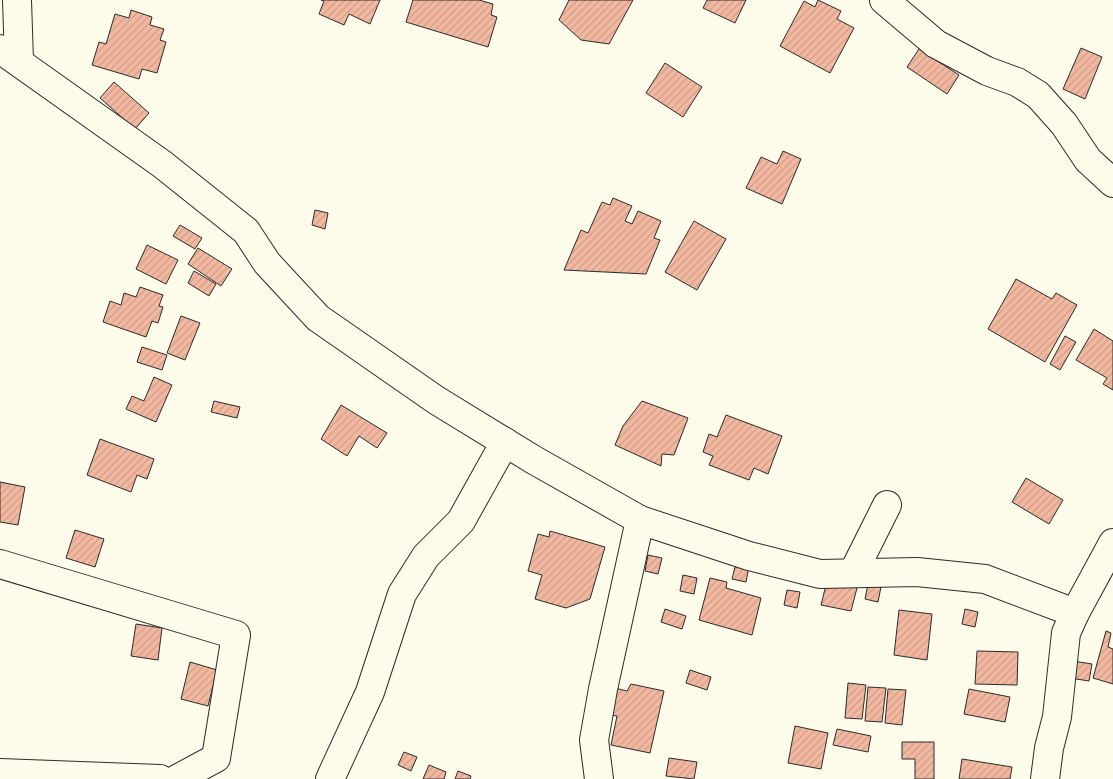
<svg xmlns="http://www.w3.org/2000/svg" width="1113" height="779" font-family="'DM Sans',sans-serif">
<defs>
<pattern id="building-hatch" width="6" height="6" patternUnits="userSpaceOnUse" patternTransform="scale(1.25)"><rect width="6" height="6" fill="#f2b8a0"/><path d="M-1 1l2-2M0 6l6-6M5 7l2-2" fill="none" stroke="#d09e8a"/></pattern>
</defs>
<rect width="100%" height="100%" fill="#fdfbea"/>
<g fill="url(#building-hatch)" stroke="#2b2b2b">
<path d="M321,0H380L370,24L349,14L344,25L319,14L324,1Z"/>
<path d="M413,0H479L493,4L491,15L497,17L488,47L406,22Z"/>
<path d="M569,0H633L609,44L581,40L559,20Z"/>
<path d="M707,0H746L735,23L703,8Z"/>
<path d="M818,0L841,11L837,19L854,28L830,73L780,46L804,1L815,7Z"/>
<path d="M131,10L152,17L150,25L164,29L160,40L166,42L157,73L142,69L139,79L92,65L99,42L106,44L115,14L129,18Z"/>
<path d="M1081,48L1102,57L1085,99L1063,89Z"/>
<path d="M919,49L959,75L947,94L907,67Z"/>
<path d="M665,63L702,87L683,117L646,93Z"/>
<path d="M114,82L149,113L135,129L100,98Z"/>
<path d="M783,151L801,159L782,204L746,188L761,157L777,164Z"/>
<path d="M613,198L632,206L625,221L632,224L638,211L661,221L654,238L660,240L646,274L564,270L581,230L588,233L602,202L610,205Z"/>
<path d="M315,210L328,213L325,229L312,225Z"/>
<path d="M694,221L726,239L697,290L665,272Z"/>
<path d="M180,225L202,238L195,249L173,236Z"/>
<path d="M147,245L178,260L166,284L136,269Z"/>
<path d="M198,248L232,269L221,286L188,264Z"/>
<path d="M194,271L216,284L209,296L188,283Z"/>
<path d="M1016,279L1052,299L1056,293L1077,305L1045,362L988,329Z"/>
<path d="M140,287L163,295L159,306L163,307L158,323L152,321L146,337L103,322L110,301L121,305L124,293L136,297Z"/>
<path d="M181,316L200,323L185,360L167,353Z"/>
<path d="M1094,329L1113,341V390L1103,384L1107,378L1076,360Z"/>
<path d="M1065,336L1076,342L1060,370L1050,364Z"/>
<path d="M142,347L167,355L162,370L137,362Z"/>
<path d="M154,377L172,385L156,422L126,409L132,396L144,401Z"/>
<path d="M214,401L240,407L237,418L211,412Z"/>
<path d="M642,401L688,418L674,455L662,454L661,466L615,445L623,426Z"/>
<path d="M341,405L387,433L377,448L359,436L347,456L321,439Z"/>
<path d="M726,415L782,436L768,474L754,468L749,480L709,465L713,456L703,452L709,434L717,437Z"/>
<path d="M100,439L154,459L147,479L137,475L131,492L87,475Z"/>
<path d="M1026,478L1063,500L1049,524L1012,502Z"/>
<path d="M0,482L25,487L18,525L0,522Z"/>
<path d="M75,530L104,539L95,567L66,558Z"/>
<path d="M550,531L605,547L590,599L566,608L535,599L542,575L528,571L538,534L549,537Z"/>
<path d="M648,555L662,558L658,574L645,571Z"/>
<path d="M736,563L749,566L746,582L732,579Z"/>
<path d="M683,575L697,578L694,594L680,591Z"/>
<path d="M710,578L727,582L726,588L761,598L752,635L699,620Z"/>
<path d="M827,581L857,588L851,611L821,605Z"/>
<path d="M868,584L881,587L878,602L865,599Z"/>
<path d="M787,590L800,592L797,608L784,605Z"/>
<path d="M665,609L686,616L682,629L661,622Z"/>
<path d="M965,609L978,612L975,627L962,624Z"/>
<path d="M899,610L932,614L927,660L894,655Z"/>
<path d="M136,624L162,628L158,660L131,656Z"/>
<path d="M1106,631L1111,633L1108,647L1113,649V684L1093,678Z"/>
<path d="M977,651L1018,652L1017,685L975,684Z"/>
<path d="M1073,661L1092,664L1089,681L1070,678Z"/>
<path d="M190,662L217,670L208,706L181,699Z"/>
<path d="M690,670L711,677L707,690L686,683Z"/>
<path d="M848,683L866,685L862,719L845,718Z"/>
<path d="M631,684L664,691L650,753L611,745L617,716L610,715L615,688L627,691Z"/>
<path d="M868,687L886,688L882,722L865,721Z"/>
<path d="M888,689L906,690L902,725L885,723Z"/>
<path d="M969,689L1010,697L1005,722L964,714Z"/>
<path d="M795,726L828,733L821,769L788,763Z"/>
<path d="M837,729L871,736L868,752L833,745Z"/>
<path d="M902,742H934V779H915V759H902Z"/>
<path d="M404,752L417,757L411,771L398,765Z"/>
<path d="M669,758L697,762L694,779L666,776Z"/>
<path d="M962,759L1012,767L1010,779H959Z"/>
<path d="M429,765L446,772L444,779H423Z"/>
<path d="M458,771L471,776L470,779H455Z"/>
</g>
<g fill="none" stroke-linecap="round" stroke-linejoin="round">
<defs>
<g id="minor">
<path d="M17,0L19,61"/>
<path d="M884,0L936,44L987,71L1017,82L1038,95L1064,124L1088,160L1113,183"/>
<path d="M0,49L162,164L246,231L267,263L318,318L436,400L534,460L640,520L749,556L820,574L917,572L985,579L1075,613"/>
<path d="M0,564L236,635L216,758L177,779"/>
<path d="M853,573L887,505"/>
<path d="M0,773L160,779"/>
<path d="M330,779L370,692L402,594L426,556L461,521L505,442"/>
<path d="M599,779L594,740L603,689L640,520"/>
<path d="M1045,779L1049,748L1057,717L1066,633L1075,613L1113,543"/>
</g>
</defs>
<use href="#minor" stroke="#2b2b2b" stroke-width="30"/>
<use href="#minor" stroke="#fdfbea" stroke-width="28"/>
</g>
</svg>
